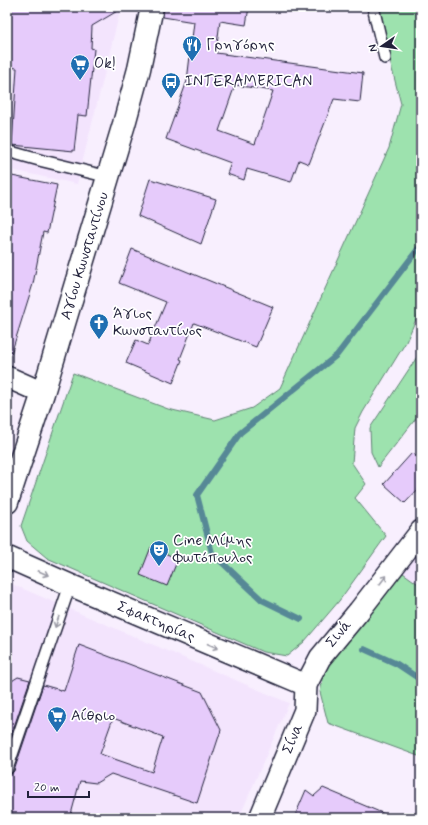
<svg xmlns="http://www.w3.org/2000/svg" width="428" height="825" font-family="Mynerve,sans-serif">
<rect width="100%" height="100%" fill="#f8effe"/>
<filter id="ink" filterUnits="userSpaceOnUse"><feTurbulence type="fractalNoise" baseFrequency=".025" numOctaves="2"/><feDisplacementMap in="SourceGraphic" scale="8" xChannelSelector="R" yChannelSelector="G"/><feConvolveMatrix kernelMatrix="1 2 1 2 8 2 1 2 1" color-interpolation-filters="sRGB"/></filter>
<g filter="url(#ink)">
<g fill="#f3e4fd">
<path d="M7,7H121L77,184L7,169Z"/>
<path d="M421,539V586L396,568Z"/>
<path d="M7,582L289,703L239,818H7Z"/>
</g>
<g fill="#9de2ae" stroke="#608274">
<path d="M376,7H421V308L406,342L363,412L355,428L352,463L366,484L355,498L386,536L339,601L304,642L287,656L263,652L47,558L27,541L21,526L73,373L168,409L215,420L252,408L280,388L389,148L401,104Z"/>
<path d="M421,351V412L378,467L371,452L370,428Z"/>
<path d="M396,568L421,586V757L328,723L320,692L326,667Z"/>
</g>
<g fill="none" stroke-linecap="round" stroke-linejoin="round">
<g stroke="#578896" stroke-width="6">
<path d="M419,7L421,24"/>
<path d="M301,619L262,600L212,553L197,495L240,433L337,355L421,245"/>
<path d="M364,649L397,664L421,680"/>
</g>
</g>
<g fill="#e6cbfb" stroke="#22223b" fill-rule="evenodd">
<path d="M7,7H47L62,9L65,7H124L92,26L91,48L94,49L87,116L78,115L74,151L12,145L17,68L7,67Z"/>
<path d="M164,7H249L246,25L220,21L216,53L363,73L360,102L334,99L309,164L299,160L291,182L247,169L244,180L227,174L231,163L166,139L187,81L194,22L163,17ZM235,85L273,91L255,144L219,131Z"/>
<path d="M7,175L57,185L47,233L43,232L33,284L11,354H7Z"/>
<path d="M150,179L216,199L201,244L138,216Z"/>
<path d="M132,249L273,307L256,347L194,323L180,359L182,360L173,383L126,363L136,340L148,345L166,302L119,283Z"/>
<path d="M412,453L421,460V486L405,503L384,484Z"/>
<path d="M151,547L178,559L167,586L140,575Z"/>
<path d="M79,645L202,692L221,730L197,803L111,774L96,783L80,781L70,818H7V776L11,774L14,771L43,685L64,691ZM113,718L163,737L152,772L100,754Z"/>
<path d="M18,677L30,680L7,747V684Z"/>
<path d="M323,788L394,818H294L306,790L314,796Z"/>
</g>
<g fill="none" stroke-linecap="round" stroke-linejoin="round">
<defs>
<g id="service">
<path d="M373,7L385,58"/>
<path d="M7,151L43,161L109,177"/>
<path d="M7,769L70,585"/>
</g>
<g id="minor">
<path d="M7,377L43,393"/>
<path d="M7,557L70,585L306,685"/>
<path d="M260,818L305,710L306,685L320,658L359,611L421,531"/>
</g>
<path id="tertiary" d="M7,502L43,393L124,124L139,69L152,7"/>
</defs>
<use href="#service" stroke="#22223b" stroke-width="14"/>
<use href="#minor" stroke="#22223b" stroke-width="24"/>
<use href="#tertiary" stroke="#22223b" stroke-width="25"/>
<use href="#service" stroke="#fff" stroke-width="11"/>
<use href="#minor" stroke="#fff" stroke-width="21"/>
<use href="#tertiary" stroke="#fff" stroke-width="22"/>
</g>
<defs><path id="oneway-shaft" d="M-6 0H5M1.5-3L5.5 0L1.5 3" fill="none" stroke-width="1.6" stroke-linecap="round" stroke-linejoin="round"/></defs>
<g stroke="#9c9ca7">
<use href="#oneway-shaft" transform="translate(43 573) rotate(24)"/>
<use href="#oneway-shaft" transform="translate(383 580) rotate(-52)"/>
<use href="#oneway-shaft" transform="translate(57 622) rotate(109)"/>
<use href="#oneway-shaft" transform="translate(213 646) rotate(23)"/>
</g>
</g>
<defs>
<symbol id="restaurant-pin" viewBox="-11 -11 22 30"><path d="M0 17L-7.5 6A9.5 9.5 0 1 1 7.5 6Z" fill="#1f6fb2" stroke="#fff"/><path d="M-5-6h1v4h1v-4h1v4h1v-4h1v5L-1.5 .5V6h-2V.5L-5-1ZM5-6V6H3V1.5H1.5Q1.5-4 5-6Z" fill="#fff"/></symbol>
<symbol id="supermarket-pin" viewBox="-11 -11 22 30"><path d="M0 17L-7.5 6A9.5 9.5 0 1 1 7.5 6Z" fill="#1f6fb2" stroke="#fff"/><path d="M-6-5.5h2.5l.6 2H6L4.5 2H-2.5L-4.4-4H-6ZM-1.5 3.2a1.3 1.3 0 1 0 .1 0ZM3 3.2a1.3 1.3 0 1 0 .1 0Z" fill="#fff"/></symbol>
<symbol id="bus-pin" viewBox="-11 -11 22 30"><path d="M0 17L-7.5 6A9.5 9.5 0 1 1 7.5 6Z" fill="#1f6fb2" stroke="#fff"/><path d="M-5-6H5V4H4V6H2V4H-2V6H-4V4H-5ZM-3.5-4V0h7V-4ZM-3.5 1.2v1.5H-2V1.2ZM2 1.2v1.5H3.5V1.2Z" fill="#fff"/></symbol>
<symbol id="church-pin" viewBox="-11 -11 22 30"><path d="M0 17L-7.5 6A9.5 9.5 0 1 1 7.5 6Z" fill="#1f6fb2" stroke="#fff"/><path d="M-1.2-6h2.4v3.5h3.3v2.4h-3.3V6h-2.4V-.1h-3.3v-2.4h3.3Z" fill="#fff"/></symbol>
<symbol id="theatre-pin" viewBox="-11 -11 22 30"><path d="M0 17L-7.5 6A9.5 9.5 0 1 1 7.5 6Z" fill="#1f6fb2" stroke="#fff"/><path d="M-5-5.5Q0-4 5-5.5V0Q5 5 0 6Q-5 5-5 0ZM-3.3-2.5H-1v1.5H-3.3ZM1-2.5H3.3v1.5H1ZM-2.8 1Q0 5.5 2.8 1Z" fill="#fff"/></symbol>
</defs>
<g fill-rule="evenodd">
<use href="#restaurant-pin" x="181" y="34" width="22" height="30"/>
<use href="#supermarket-pin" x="69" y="53" width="22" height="30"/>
<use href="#bus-pin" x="160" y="71" width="22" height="30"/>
<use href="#church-pin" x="88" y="312" width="22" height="30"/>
<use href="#theatre-pin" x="148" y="539" width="22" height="30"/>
<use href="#supermarket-pin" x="46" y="705" width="22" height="30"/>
</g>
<g text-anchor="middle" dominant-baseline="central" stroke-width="3.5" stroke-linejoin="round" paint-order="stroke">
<g font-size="15" fill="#22223b" stroke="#fff" text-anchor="start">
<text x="206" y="45">Γρηγόρης</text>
<text x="94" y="64">Ok!</text>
<text x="185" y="82">INTERAMERICAN</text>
<text x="113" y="314">Άγιος<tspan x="113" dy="17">Κωνσταντίνος</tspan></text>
<text x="173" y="541">Cine Μίμης<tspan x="173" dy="17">Φωτόπουλος</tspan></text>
<text x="71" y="716">Αίθριο</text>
</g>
<g font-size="15" fill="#22223b" stroke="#fff">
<text transform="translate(85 256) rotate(-73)">Αγίου Κωνσταντίνου</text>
<text transform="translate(156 622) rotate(23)">Σφακτηρίας</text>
<text transform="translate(339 634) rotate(-50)">Σινά</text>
<text transform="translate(293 739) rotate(-67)">Σίνα</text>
</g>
</g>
<rect width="428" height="825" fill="none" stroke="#fff" stroke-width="24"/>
<rect x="12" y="12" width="404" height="801" fill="none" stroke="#22223b" stroke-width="1.5" filter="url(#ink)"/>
<g transform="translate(382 46) rotate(257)" stroke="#ffffff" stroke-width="3" paint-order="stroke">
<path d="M0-3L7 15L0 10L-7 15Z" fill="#22223b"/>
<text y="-6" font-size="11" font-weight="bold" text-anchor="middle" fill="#22223b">N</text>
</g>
<path d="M28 791v6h61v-6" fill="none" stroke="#22223b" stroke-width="2"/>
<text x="34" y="791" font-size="12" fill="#22223b" stroke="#ffffff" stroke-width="3" paint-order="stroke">20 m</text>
</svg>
